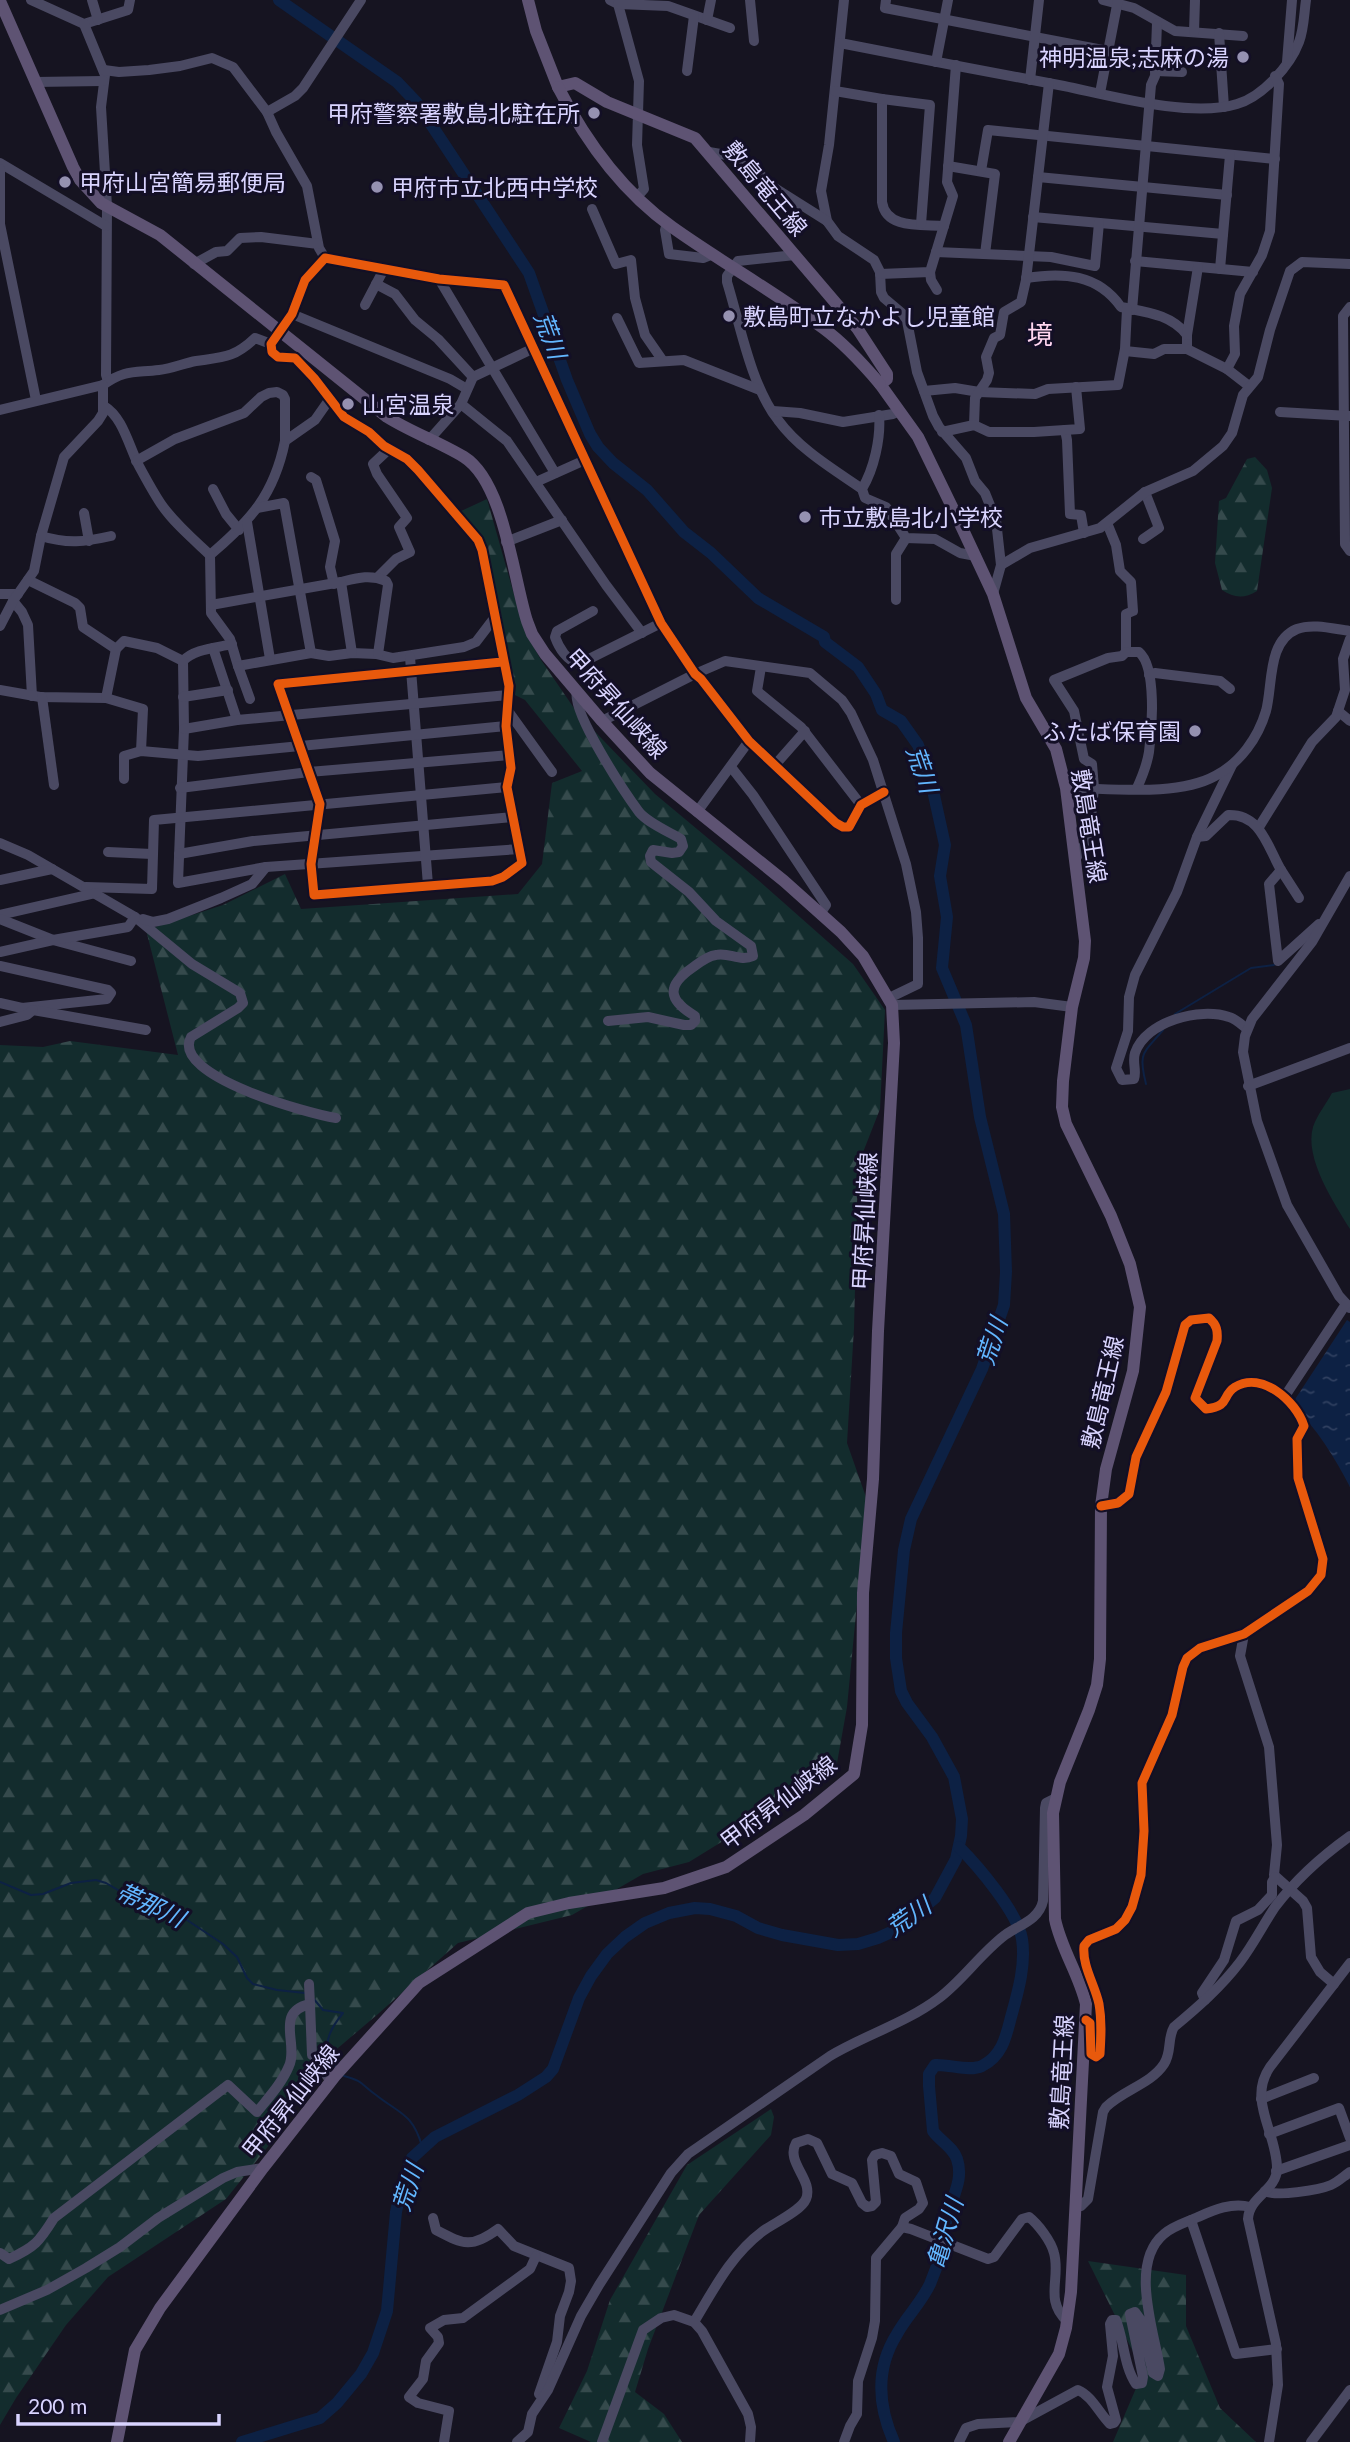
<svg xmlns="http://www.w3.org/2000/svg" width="1350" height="2442" font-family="Lato,'Noto Sans JP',sans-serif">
<defs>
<pattern id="forest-firs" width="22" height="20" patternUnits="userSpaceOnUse" patternTransform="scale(1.75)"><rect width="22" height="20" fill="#132c2d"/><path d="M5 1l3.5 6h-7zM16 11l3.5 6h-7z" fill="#354a4c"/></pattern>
<pattern id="water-ripples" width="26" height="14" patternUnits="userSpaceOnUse" patternTransform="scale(1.75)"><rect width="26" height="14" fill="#0d2144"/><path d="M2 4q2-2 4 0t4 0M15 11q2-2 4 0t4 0" fill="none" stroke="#304060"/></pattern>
</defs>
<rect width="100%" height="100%" fill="#161421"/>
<g fill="url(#forest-firs)">
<path d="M1255,457L1267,470L1272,488L1257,591C1244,599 1234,598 1222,590L1215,563L1219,501L1226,498L1247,459Z"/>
<path d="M487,499L524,630L541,660L578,714L655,794L758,880L853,964L885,1010L880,1109L858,1165L854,1328L847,1443L867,1500L847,1707L837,1763L809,1788L689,1862L643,1874L572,1915L458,1943L378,2014L338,2048L318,2062L278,2134L226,2199L108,2277L66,2325L16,2398L0,2425V1045L43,1047L70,1041L178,1055L146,930L223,905L285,874L301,909L518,894L542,864L552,783L582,771L525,700L515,695L516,686L505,652L501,618L486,548L459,512Z"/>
<path d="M771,2109L774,2117L771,2135L699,2215L648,2349L635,2392L664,2414L682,2442H591L559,2428L587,2371L610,2300L687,2165Z"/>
<path d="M1088,2261L1186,2275V2326L1220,2408L1256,2442H1113L1143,2372Z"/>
</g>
<path fill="#132c2d" d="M1350,1089V1229C1334,1203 1304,1158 1313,1127C1317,1115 1326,1104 1332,1093Z"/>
<path fill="url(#water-ripples)" d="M1347,1320L1350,1322V1487C1334,1456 1317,1429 1292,1404Z"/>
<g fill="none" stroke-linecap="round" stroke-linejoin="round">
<g stroke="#0d2144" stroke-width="2">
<path d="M1175,1014L1251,968L1274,965"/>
<path d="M1146,1084C1138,1052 1143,1054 1163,1030"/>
<path d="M0,1882L31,1895L43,1894L71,1883L96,1880L106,1883L140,1903L158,1906L175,1912L223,1944L237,1957L247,1978L253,1984L277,1990L305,1993"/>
<path d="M313,1998L323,2010L343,2013C329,2030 320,2047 336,2067"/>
<path d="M344,2076C363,2081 361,2084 376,2095C400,2114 412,2113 422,2146"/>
</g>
<g stroke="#0d2144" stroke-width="12">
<path d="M242,2442L320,2418L337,2403L361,2374L373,2353L387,2311L396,2212L401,2189L412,2158L435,2137L518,2095L546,2077L553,2069L579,1998L591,1976L607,1954L625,1937L645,1923L669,1913L695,1908L710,1909L736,1916L758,1928L782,1935L838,1945L858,1944L878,1938L898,1929L935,1898L956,1859L961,1836L962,1819L954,1777L932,1737L907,1703L901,1691L896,1658V1633L904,1550L911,1519L982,1369L1004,1305L1006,1272L1004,1214L980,1117L966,1025L942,968L947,917L940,876L945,845L930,777L918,745L901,721L882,710L876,694L858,667L825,642L824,637L758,598L711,553L684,532L647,490L613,463L598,447L590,434L567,380L529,273L417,103L397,82L279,0"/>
<path d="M894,2442C878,2406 875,2369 897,2334C907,2316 921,2303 930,2284C935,2271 941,2257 944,2243C945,2235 945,2225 947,2217C952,2197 964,2180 957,2159C953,2147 940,2141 933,2131L929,2086V2074L935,2065C950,2064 969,2072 982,2066C1002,2056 1006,2037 1011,2017C1018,1992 1026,1965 1022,1939C1018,1913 978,1866 959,1847"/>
</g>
<g stroke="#4a4962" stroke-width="10">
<path d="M31,0L84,24L128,10L130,0"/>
<path d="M92,0L98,20"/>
<path d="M610,0L618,4L639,81L637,145L644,189L637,197"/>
<path d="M750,0L754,41"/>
<path d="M844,0L829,145L821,191L827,221L838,236L874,260L880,272L881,292L884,298L903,314L907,321L917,372L933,416L939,427L966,458L975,481L985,493L996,520L1001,565L993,594"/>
<path d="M886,0L885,8L1108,51"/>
<path d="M1103,0L1134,8L1175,31L1243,36"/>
<path d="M618,4L668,6L730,28"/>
<path d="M707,20L711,0"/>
<path d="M84,24L105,75L101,107L107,206L106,375L108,381"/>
<path d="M1194,32L1195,0"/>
<path d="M1219,33L1224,107"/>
<path d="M840,43C915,58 989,72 1064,86C1112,96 1191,118 1237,104C1262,97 1290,66 1299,42C1304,29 1304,14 1306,0"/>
<path d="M936,62L948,0"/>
<path d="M1287,62L1292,0"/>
<path d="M104,70L119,72L149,70L180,66L212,58L233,67L267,112L276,132L307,186L319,248L325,258"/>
<path d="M687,71L694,16"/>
<path d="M1155,71L1182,72"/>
<path d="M1030,80L1039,0"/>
<path d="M35,82L103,81"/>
<path d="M835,91L882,99V202C886,230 923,224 944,226"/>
<path d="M1100,93L1118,0"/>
<path d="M882,99L930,105L921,224"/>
<path d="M267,112L295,96L303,88L361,0"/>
<path d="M709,152L738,157L747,162L773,187L827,221"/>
<path d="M0,163L106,226"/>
<path d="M948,166L995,174L985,254"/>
<path d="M0,169V224L36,400"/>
<path d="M981,171L988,130L1275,159"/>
<path d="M1038,177L1227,195"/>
<path d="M592,209L616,264L631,260L635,298L645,335L663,361"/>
<path d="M1033,217L1223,234"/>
<path d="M667,223L665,230L669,254L703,258L713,254"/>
<path d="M936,252L1051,257L1095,266L1099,223"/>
<path d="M795,255L738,261L727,276V282C740,324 751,386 778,420C799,449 833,469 862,489"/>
<path d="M1135,261L1253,272"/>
<path d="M194,264L216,252L227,251L240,238L261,237L318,244"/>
<path d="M1220,269L1230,155"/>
<path d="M930,272L931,280L937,290"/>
<path d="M880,274L930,272L953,196L947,182L956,65"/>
<path d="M1026,278C1063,272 1098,274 1121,307C1145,312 1171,314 1187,335V349L1227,369L1249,386"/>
<path d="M439,279L555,473"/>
<path d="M376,284L395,294L415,320L438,339L473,377"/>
<path d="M365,305L384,269"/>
<path d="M1350,307L1343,316L1345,544L1350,551"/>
<path d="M1132,310L1151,85L1155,76L1157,23"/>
<path d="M292,314L450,379L467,389"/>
<path d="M617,318L639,363L684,360L760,390"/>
<path d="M1187,335L1198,267"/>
<path d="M1125,351L1154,354L1164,349H1187"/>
<path d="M1227,369L1235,354L1234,326L1240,294L1262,255L1270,231L1279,84L1275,76"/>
<path d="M924,391L955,388L979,392L1035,394L1048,389L1118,385L1125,349L1127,309"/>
<path d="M329,400L315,420L285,441C274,495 251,520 210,555L211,613L230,639L238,666L311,653L329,656L352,653L376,654L393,658L464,647L476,642L492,621L497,619"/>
<path d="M461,404L507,441L606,585L642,633"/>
<path d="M104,406C123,417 129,447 139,466C146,479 153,492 161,504C174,523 193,539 210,555"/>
<path d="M0,410L103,385C125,369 135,373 159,370C172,369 184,363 196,361C223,357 234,358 255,338L271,344"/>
<path d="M773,411L800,413L843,422L893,414L900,411"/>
<path d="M1280,412L1349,416"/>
<path d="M879,415C881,438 874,469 862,489L865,498L886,507L906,538L935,539L960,553L976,556"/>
<path d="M974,425L975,398L987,380L989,373L986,357L994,338L1000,335L1004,312L1021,302L1026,280L1049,83"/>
<path d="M1065,430L1067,440L1070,514L1081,515L1084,533"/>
<path d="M942,432L974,425L989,432H1034L1080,429L1076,387"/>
<path d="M429,440L461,404L473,377L534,348"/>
<path d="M136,461L175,439L244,413L261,397L269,393L277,392L283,395L285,399V441"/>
<path d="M311,477L316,480L335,541L330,567L334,584"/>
<path d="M536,482L585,460"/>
<path d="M213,489L226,514L239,530"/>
<path d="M257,508L284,503L311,653"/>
<path d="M84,513L89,541"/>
<path d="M247,522L270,659"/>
<path d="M1107,523L1116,545L1120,571L1131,582L1133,611L1126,614V652H1139C1157,667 1152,730 1149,752C1147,765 1142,777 1137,788"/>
<path d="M41,536C67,544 85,542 111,536"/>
<path d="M1143,539L1159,528L1145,492"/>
<path d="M506,542L562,520"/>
<path d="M1001,565L1030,548L1100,528L1145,492L1193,471L1223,446L1232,433L1243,395L1258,377L1270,330L1290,271L1302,262L1350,264"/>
<path d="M378,577L396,559L410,552L399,527L407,518L377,474L373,464L389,449"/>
<path d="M28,580L75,603L80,608L83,627L116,649"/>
<path d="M341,582C357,578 370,574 386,581L388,585L378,654"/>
<path d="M0,594H18"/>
<path d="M896,600V554L906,538"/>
<path d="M13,601L22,612L28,625L32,696"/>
<path d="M211,605L341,582L352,653"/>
<path d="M593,611L557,631L555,637C559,648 567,661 579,664L661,623"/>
<path d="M0,626L13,601L34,571L41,536L64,457L98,421L103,413V385"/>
<path d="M232,644C216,648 194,649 183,661L184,729L178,883L266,867L520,849"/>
<path d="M213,648L237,720"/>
<path d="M410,657L428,885"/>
<path d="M502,662L278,684L320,804L311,864L314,895L492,881L503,877L522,863L507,787L511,768L506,726L509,686L482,550L478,540L418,470L407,459L384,446L369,432L344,417L314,378L295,358L278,357L272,352L271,344L292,314L305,280L325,258L439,279L504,285L661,623L695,674L701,679L749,741L836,823L843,827H849L861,805L884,792"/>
<path d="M238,666L250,699"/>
<path d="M761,667L757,691L801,727L861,805"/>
<path d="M1149,675L1155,673L1220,681L1230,689"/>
<path d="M0,690L40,697L106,698L143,709L141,751"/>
<path d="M577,691C570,710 625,793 639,812C648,823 669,832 681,839L683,846L679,852L672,853L653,850L650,856L651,862L689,892L716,921L751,946L753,956C740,962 729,952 716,955C707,956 699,963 692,968C666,986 668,1000 695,1016V1021L691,1025H684L648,1017L608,1021"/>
<path d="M42,697L54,785"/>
<path d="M183,697L228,690"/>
<path d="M106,698L116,649L124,641L157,648L183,661"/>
<path d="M508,711L552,772"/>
<path d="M1338,711L1350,721"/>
<path d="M602,721L695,674L725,661L810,673L842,700L851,713L873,760L906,864L916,912L918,938V984L889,998"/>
<path d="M184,729L237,720L508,695"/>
<path d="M775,765L805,731"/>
<path d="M1232,765L1197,837L1177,892L1135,975L1129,997L1128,1031L1116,1068L1122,1080L1134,1079C1137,1071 1132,1062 1135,1053C1146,1021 1200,1007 1229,1017C1236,1019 1242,1025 1247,1029"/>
<path d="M731,767L753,795L826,905L820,914"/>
<path d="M124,779V756L141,751L198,756L506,726"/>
<path d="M180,788L309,772L510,755"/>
<path d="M1066,788C1109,788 1177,797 1215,776C1240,763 1258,738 1266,711C1273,685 1267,641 1297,629C1313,623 1334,629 1350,631"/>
<path d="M697,812L749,741"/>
<path d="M1259,827L1312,742L1336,717L1345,690L1343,659L1350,639"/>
<path d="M1197,837L1206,836L1228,815C1261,814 1267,846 1281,870L1269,884L1278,961L1319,924"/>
<path d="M0,843L28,855L135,917L192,964L240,993L243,1003L238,1008L191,1037C170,1076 310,1114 336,1118"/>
<path d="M108,852L152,854"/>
<path d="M179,854L253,841L513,817"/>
<path d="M1075,860L1089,837L1094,788L1092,764L1084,759L1074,711L1054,680L1108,658L1122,656L1126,652"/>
<path d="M1281,870L1299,898"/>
<path d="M1350,876L1312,942L1252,1019L1245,1036L1243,1052L1257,1121L1287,1205L1339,1296L1350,1308"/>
<path d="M0,880L52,869"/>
<path d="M86,887L152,889L154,820L507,787"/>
<path d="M0,915L96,893"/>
<path d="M0,919L53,940L131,961"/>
<path d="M143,919L153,922L168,919L221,898L252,884L266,867"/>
<path d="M0,952L53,940L128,927L135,917"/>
<path d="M0,966L108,990L111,993L107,999L22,1008L0,1003"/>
<path d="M892,1005L1034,1002L1072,1007"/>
<path d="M33,1010L146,1030"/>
<path d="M0,1022L27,1015L33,1010"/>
<path d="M1248,1086L1350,1048"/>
<path d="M1285,1396L1346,1304"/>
<path d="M1244,1634L1240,1656L1269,1747L1277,1845L1274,1875L1303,1901L1307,1908L1311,1957L1320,1972L1334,1984"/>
<path d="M309,1984L310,2004"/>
<path d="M1205,2000L1202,1993L1224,1960L1236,1921L1258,1910L1272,1895V1882L1275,1877"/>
<path d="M1090,2026L1091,2054L1096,2057L1100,2054C1101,2037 1102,2021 1099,2004C1095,1985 1082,1966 1084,1946L1089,1940L1116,1929L1125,1920L1132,1907L1141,1875L1144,1831L1142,1783L1172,1715L1183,1667L1187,1658L1200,1648L1244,1634L1308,1591L1321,1575L1323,1559L1298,1478L1297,1439L1304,1426C1296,1401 1262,1371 1235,1387C1221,1396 1231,1406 1206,1409L1195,1398L1217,1341C1218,1331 1217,1325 1209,1318L1191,1320L1185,1325L1166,1392L1136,1457L1129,1494L1118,1503L1101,1506"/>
<path d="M1261,2099L1314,2078"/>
<path d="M1269,2134L1339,2108L1350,2138"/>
<path d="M1276,2171L1350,2145"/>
<path d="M1265,2191C1276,2197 1319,2190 1331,2185C1338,2182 1344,2176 1350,2172"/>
<path d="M1075,2207L1081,2206L1088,2199L1103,2112L1106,2107C1123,2090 1151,2084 1164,2064C1172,2052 1167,2039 1174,2027C1198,2007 1221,1987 1240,1962C1253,1945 1263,1925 1275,1907C1296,1879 1322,1856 1350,1836"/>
<path d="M433,2218L436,2230C463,2244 471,2249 498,2229L514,2246L569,2268L571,2281L569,2292L560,2316L557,2342L539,2394"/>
<path d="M1191,2220L1236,2354L1277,2349"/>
<path d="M902,2227L911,2229L988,2259L994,2257L1022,2219L1029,2217C1038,2224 1051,2241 1054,2253C1061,2278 1044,2300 1067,2321"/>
<path d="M0,2253L9,2259C35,2247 39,2242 54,2218L228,2085L257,2112C269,2097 282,2083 289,2066C299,2044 274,2012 310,2004L312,2055L323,2062L325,2073L331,2082"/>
<path d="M0,2310L47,2290L86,2268L120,2247L158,2218L223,2178L237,2172L263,2168"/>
<path d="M694,2322C714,2289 731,2255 763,2231C774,2223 801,2211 806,2199C814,2180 785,2162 796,2143L808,2139L817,2143L832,2174L852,2183L862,2203L867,2207L872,2206L876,2202L872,2160L875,2155L882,2153L891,2156L899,2174L916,2182L923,2203L919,2209L905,2218L902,2227L876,2258L875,2321L872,2338L858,2381L857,2414L850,2426L844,2442"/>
<path d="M444,2442L449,2411L418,2403L409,2397L423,2379L426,2361L439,2343L438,2337L430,2328L444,2320L463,2318L530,2269L536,2256"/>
<path d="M517,2442L528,2432L532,2414L548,2390L581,2316L599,2285L671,2173L688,2154L830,2056C865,2035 906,2023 939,1998C963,1980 981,1953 1005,1935C1019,1925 1039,1920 1043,1901L1045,1808L1046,1803L1056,1798"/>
<path d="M602,2442L643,2330L661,2318L674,2315L694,2322L702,2331L748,2414L751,2427L750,2442"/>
<path d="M959,2442L966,2428L978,2424L1019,2422L1078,2390C1092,2396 1099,2413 1110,2424L1114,2423L1116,2420L1107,2387L1113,2356L1110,2324L1112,2320H1116C1124,2340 1124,2367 1136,2384L1142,2383L1143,2377L1130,2314L1135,2312L1140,2319L1153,2373L1158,2376L1160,2369C1154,2330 1129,2263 1164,2234C1173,2226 1187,2222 1198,2217C1214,2210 1232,2202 1250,2207"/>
<path d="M1269,2442L1278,2385L1276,2344L1248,2219C1249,2196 1277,2191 1277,2168C1277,2133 1247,2100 1270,2067L1350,1963"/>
<path d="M1311,2442L1350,2390"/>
</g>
<g stroke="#5e5373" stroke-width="12">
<path d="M528,0L536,31L558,87L575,83L607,102L695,138L857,328L887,374V379L880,384L918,437L956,515L993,594L1026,698L1056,749L1066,788L1085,941L1084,958L1072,1007L1063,1081L1062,1107L1066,1124L1111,1216L1130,1264L1140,1307L1133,1371L1106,1469L1101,1506L1100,1659L1097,1685L1089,1710L1060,1782L1053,1813L1055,1919C1061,1949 1079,1974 1086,2004L1071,2292L1066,2328L1059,2354L1009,2442"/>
<path d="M0,1L73,167L80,180L101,203L160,235L387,417C411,432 439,442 464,457C504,482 513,577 527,621L532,634L545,654L602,721L650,773L784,881L841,932L863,956L892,1005L894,1043L878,1331L873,1479L863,1593L862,1725L854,1774L804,1815L726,1867L664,1888L569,1903L528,1913L419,1983L335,2076L263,2168L160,2308L135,2350L117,2442"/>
<path d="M558,87C585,140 623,192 672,227C721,262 775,292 823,328C845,344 863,364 880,384"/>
</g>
<defs>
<g id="cycleway">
<path d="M502,662L278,684L320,804L311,864L314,895L492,881L503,877L522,863L507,787L511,768L506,726L509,686L482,550L478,540L418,470L407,459L384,446L369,432L344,417L314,378L295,358L278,357L272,352L271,344L292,314L305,280L325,258L439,279L504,285L661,623L695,674L701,679L749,741L836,823L843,827H849L861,805L884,792"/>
<path d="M1086,2020L1090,2023L1091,2054L1096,2057L1100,2054C1101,2037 1102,2021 1099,2004C1095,1985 1082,1966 1084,1946L1089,1940L1116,1929L1125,1920L1132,1907L1141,1875L1144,1831L1142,1783L1172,1715L1183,1667L1187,1658L1200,1648L1244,1634L1308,1591L1321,1575L1323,1559L1298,1478L1297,1439L1304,1426C1296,1401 1262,1371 1235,1387C1221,1396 1231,1406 1206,1409L1195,1398L1217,1341C1218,1331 1217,1325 1209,1318L1191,1320L1185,1325L1166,1392L1136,1457L1129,1494L1118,1503L1101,1506"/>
</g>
</defs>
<use href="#cycleway" stroke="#130f26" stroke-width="13"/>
<use href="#cycleway" stroke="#e8590c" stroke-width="9"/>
</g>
<g fill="#9591b1" stroke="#130f26" stroke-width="2.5">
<circle cx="1243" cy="57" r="7"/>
<circle cx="594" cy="113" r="7"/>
<circle cx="65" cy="182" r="7"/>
<circle cx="377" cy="187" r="7"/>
<circle cx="729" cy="316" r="7"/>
<circle cx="348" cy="404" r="7"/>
<circle cx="805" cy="517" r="7"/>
<circle cx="1195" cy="731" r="7"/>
</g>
<g text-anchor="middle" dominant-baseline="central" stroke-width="6" stroke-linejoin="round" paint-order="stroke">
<g font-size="23" fill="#d9d4ff" stroke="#130f26" text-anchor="start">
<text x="1229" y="57" text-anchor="end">神明温泉;志麻の湯</text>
<text x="580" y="113" text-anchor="end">甲府警察署敷島北駐在所</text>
<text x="79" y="182">甲府山宮簡易郵便局</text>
<text x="391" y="187">甲府市立北西中学校</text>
<text x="743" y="316">敷島町立なかよし児童館</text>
<text x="362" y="404">山宮温泉</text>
<text x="819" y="517">市立敷島北小学校</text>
<text x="1181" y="731" text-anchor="end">ふたば保育園</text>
</g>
<g font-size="23" fill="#d9d4ff" stroke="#130f26">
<text transform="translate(766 188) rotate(50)">敷島竜王線</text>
<text transform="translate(617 703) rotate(48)">甲府昇仙峡線</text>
<text transform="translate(1090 826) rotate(81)">敷島竜王線</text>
<text transform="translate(864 1221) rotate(-87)">甲府昇仙峡線</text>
<text transform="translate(1102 1392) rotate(-77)">敷島竜王線</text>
<text transform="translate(778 1802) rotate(-37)">甲府昇仙峡線</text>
<text transform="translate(1061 2072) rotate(-87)">敷島竜王線</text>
<text transform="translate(290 2101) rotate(-51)">甲府昇仙峡線</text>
</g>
<g font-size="24" font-style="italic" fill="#62b6ff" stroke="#130f26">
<text transform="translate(551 335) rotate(70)">荒川</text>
<text transform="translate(923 769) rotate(71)">荒川</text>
<text transform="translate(991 1341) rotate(-72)">荒川</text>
<text transform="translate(151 1904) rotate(25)">帯那川</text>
<text transform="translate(908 1916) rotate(-35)">荒川</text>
<text transform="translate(407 2187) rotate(-72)">荒川</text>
<text transform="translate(944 2233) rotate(-74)">亀沢川</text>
</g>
<g font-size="26" fill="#ffd6f0" stroke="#130f26">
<text x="1040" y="334">境</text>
</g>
</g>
<path d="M18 2414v10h201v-10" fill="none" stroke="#d9d4ff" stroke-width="3.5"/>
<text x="28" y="2414" font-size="21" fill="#d9d4ff" stroke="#130f26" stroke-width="5" paint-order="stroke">200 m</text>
</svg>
